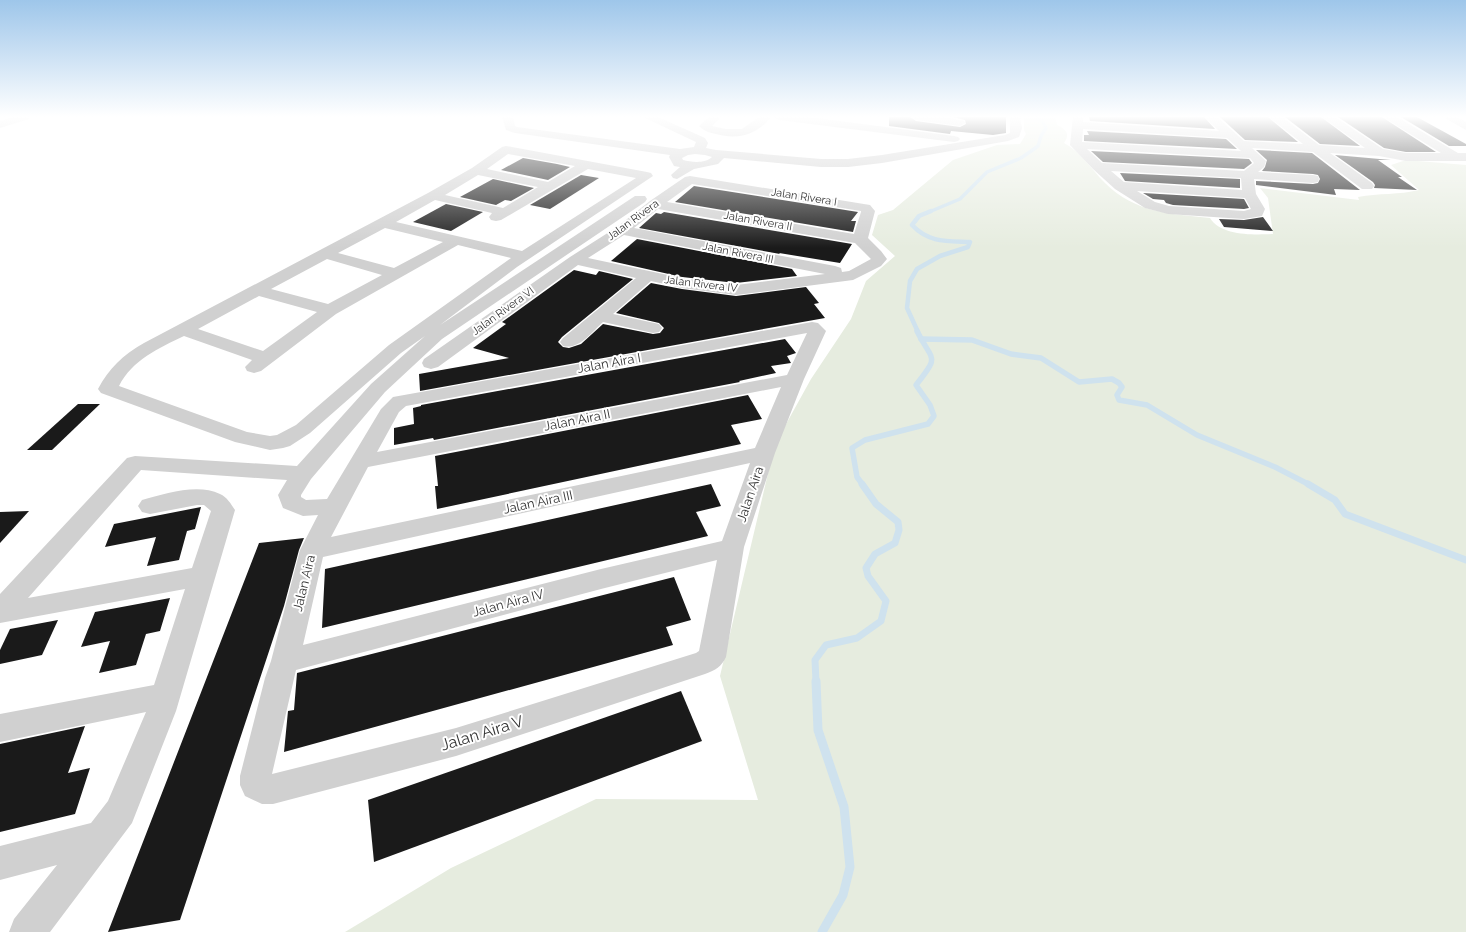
<svg xmlns="http://www.w3.org/2000/svg" width="1466" height="932" font-family="Raleway,sans-serif">
<rect width="100%" height="100%" fill="#fff"/>
<path fill="#e6ecdf" d="M1024,117H1055L1057,125C1065,129 1071,133 1064,143C1081,152 1091,169 1105,183C1135,213 1171,214 1210,218C1221,236 1254,235 1273,234L1268,198L1260,188L1359,200L1358,197C1379,193 1399,195 1419,190L1391,165L1406,160L1466,165V932H345L451,868L596,799L758,800L720,676L775,444L811,379L851,319L866,281L895,256L872,235L878,215L893,210L953,160L997,145L1020,144L1026,134L1024,130Z"/>
<g fill="none" stroke-linecap="round" stroke-linejoin="round">
<path stroke="#cfe2ee" stroke-width="3.5" d="M929,212L960,199L987,172L1021,158L1034,149L1038,146L1041,136L1046,128L1043,122L1036,117"/>
<path stroke="#cfe2ee" stroke-width="4.5" d="M918,332L907,308L910,281L917,269L940,256L968,247L970,242C947,241 929,243 912,225L919,216L931,211"/>
<g stroke="#cfe2ee" stroke-width="5.5">
<path d="M921,339L972,340L1011,354L1041,358L1079,382L1112,379L1119,383L1122,387L1117,395L1119,400L1147,405L1197,435L1275,467L1310,485"/>
<path d="M863,485L857,477L852,448L865,440L928,424L934,416L930,405L916,385C941,354 932,362 917,331"/>
</g>
<g stroke="#cfe2ee" stroke-width="7">
<path d="M1308,484L1335,500L1345,514L1466,560"/>
<path d="M816,682L815,660L826,645L857,638L881,621L886,601L868,576L866,568L875,554L895,543L899,530L898,522L876,504L862,484"/>
</g>
<path stroke="#cfe2ee" stroke-width="9" d="M816,681L818,730L844,807L850,867L843,895L822,932"/>
</g>
<g fill="#1a1a1a">
<path d="M889,117H910L916,121L960,127L966,124L965,120L953,117H1006V133L993,135L951,131L950,134L889,126Z"/>
<path d="M1089,117H1204L1215,129L1090,121Z"/>
<path d="M1220,117H1268L1298,142L1245,140Z"/>
<path d="M1285,117H1321L1360,146L1320,144Z"/>
<path d="M1338,117H1382L1436,152H1406L1384,148Z"/>
<path d="M1401,117H1417L1466,144V146H1449Z"/>
<path d="M1087,131L1226,139L1237,149L1084,141V135H1089Z"/>
<path d="M1256,150L1312,153L1360,190L1334,189L1336,195L1256,185V181L1313,184L1318,183L1320,179L1318,175L1313,174L1262,171L1265,167L1267,160Z"/>
<path d="M1091,151L1249,159L1252,163L1244,169L1103,162Z"/>
<path d="M1335,155L1391,160H1378L1402,177H1398L1417,190L1374,188L1375,185L1373,182Z"/>
<path d="M523,158L557,164L570,167L548,180L501,170Z"/>
<path d="M1120,173L1240,179V188L1125,181Z"/>
<path d="M581,175L599,178L550,209L530,205Z"/>
<path d="M493,179L534,188L511,201L505,200L496,205L460,197Z"/>
<path d="M694,186L858,212L851,221H856L853,232L675,202Z"/>
<path d="M1143,193L1244,199L1249,208L1244,209L1173,205L1166,203L1164,200L1153,199Z"/>
<path d="M446,204L483,212L451,231L413,222Z"/>
<path d="M664,212L852,244L840,263L779,253L780,254L639,228L656,213L661,214Z"/>
<path d="M1263,217L1273,231L1224,227L1219,219L1244,220Z"/>
<path d="M637,239L792,269L797,276L736,283L682,277L611,261Z"/>
<path d="M574,270L596,275L599,271L633,279L562,337L558,342L563,347L569,348L581,344L603,324L653,334L660,333L664,328L659,323L616,313L651,283L682,289L736,296L806,287L819,303L814,304L825,318L420,391L419,374L509,358L473,348L506,324L502,322Z"/>
<path d="M785,339L796,353L787,356L791,363L771,366L776,373L739,381L740,382L434,440L433,438L394,445V428L414,424L413,408L421,406V405Z"/>
<path d="M748,395L762,419L731,425L741,444L437,509L435,486H438L435,456Z"/>
<path d="M78,404H100L52,450H27Z"/>
<path d="M711,484L721,506L696,512L708,536L322,628L325,569Z"/>
<path d="M201,507L195,529L187,531L179,560L147,566L156,537L105,547L114,524Z"/>
<path d="M29,511L0,543V512Z"/>
<path d="M304,538L299,550L284,606L180,920L108,932L259,543Z"/>
<path d="M674,577L691,620L666,627L673,645L284,752L288,711L294,710L297,673Z"/>
<path d="M170,598L160,631L146,634L136,665L99,673L110,641L81,647L95,612Z"/>
<path d="M58,620L42,655L0,664V650L10,629Z"/>
<path d="M681,691L702,741L374,862L368,800Z"/>
<path d="M85,726L68,773L90,768L75,814L0,832V744Z"/>
</g>
<g fill="none" stroke-linecap="round" stroke-linejoin="round">
<g fill="#d0d0d0" fill-rule="evenodd">
<path d="M502,117H513L515,126L517,127L680,149L694,147L696,142L643,117H658L705,138L708,143L706,148L716,150L821,159H848L882,155L1005,135L1010,133V117H1020L1022,128L1019,137L1008,141L882,163L848,167H821L724,158L718,164L694,169L677,179L673,178L671,175L680,167L674,166L669,157L670,155L515,133L506,130ZM695,154L705,155L712,157C705,164 691,162 683,160L682,158L688,155Z"/>
<path d="M709,117H721L712,126L726,129H742L759,117H771C757,135 738,140 716,134C710,133 704,131 699,126Z"/>
<path d="M774,117H809L954,136L958,137L960,139L958,141L954,142L779,120Z"/>
<path d="M911,117H943L964,121L965,123L960,126L916,120Z"/>
<path d="M1073,117H1083V122L1219,131L1205,117H1217L1244,141L1303,144L1269,117H1282L1319,145L1365,148L1322,117H1335L1383,149L1406,153H1441L1383,117H1397L1458,153H1466V161H1406L1379,156L1330,153L1372,183L1374,186L1372,189H1362L1313,152L1252,148L1266,161L1264,167L1258,172L1313,175L1318,176L1319,179L1318,182L1313,183L1254,179L1256,194L1265,209L1262,216L1244,219L1168,214L1145,208L1115,189L1093,169L1070,145ZM1083,129L1227,138L1241,151L1082,142ZM1087,149L1250,158L1254,163L1244,171L1102,163ZM1111,171L1241,178L1242,190L1124,182ZM1137,191L1245,198L1251,209L1244,211L1169,206L1155,202Z"/>
<path d="M1443,117H1457L1466,122V130Z"/>
<path d="M506,146L647,172L651,173L653,176L517,267L440,325L635,196H645L647,199L645,202L442,339L385,392L311,479L301,495V497L306,500L327,499L381,409L393,397L812,322L818,323L826,331L804,379L775,453L744,547L726,657C721,667 716,670 705,674L456,756L273,804H262L245,796L240,785V776L265,678L271,661L300,550L318,515L303,516L283,508L278,495L287,480L141,470L28,598L192,568L211,511L204,505H197L150,514L142,512L138,506L142,500C165,494 197,483 220,494C227,497 231,504 235,510L176,711L132,823L50,932H9L14,919L57,865L0,880V846L91,823L108,801L146,712L0,742V714L154,685L185,589L0,623V594L127,458L135,456L297,466L371,384L425,336L401,353L310,433L290,446L283,448L270,450L235,442L101,393L98,389C109,368 123,355 144,343L428,193L472,168L502,147ZM508,154L575,166L548,182L487,169ZM588,169L636,178L522,251L396,222L435,200L492,213L489,217L491,220L496,221L501,220ZM478,175L538,187L503,208L445,195ZM385,228L443,242L394,268L338,253ZM458,245L511,258L389,345L296,425L277,435L270,436L247,432L119,386C132,360 159,348 184,336L252,360L245,367L247,371L254,373L261,371L336,314ZM327,259L382,275L328,304L271,289ZM259,296L317,312L263,351L198,329ZM807,333L787,375L377,452L399,412L406,406ZM781,387L755,448L331,537L368,467ZM750,463L722,541L601,569L303,645L323,557ZM717,560L699,651L696,653L456,728L272,774L296,670L601,589Z"/>
<path d="M690,176L870,205L875,211L868,238L881,251L887,259L881,266L853,280L736,295L682,288L651,281L613,314L659,324L662,328L659,332L653,333L603,322C592,332 579,350 563,346L560,342L563,338L636,278L578,265L438,367L431,369L424,367L422,363L424,359L570,257L617,227L650,201L685,177ZM692,184L861,211V212L854,234L667,202ZM658,209L855,243L871,259L849,271L842,272L841,268L835,266L634,228ZM624,235L825,274L736,285L682,278L588,258Z"/>
</g>
<path fill="#d0d0d0" fill-rule="evenodd" d="M13,117H30L29,119L0,128V121Z"/>
</g>
<linearGradient id="sky" x2="0" y2="1"><stop stop-color="#9ec6ea"/><stop offset="0.47" stop-color="#fff"/><stop offset="1" stop-color="#fff" stop-opacity="0"/></linearGradient>
<rect width="1466" height="248" fill="url(#sky)"/>
<g text-anchor="middle" dominant-baseline="central" stroke-width="4" stroke-linejoin="round" paint-order="stroke">
<g font-size="11" fill="#333" stroke="#fff">
<text transform="translate(804 197) rotate(9)">Jalan Rivera I</text>
<text transform="translate(633 220) rotate(-36)">Jalan Rivera</text>
<text transform="translate(758 221) rotate(10)">Jalan Rivera II</text>
<text transform="translate(738 253) rotate(11)">Jalan Rivera III</text>
<text transform="translate(701 284) rotate(7)">Jalan Rivera IV</text>
<text transform="translate(503 311) rotate(-36)">Jalan Rivera VI</text>
</g>
<g font-size="13" fill="#333" stroke="#fff">
<text transform="translate(609 363) rotate(-10)">Jalan Aira I</text>
<text transform="translate(577 420) rotate(-11)">Jalan Aira II</text>
<text transform="translate(750 494) rotate(-71)">Jalan Aira</text>
<text transform="translate(538 502) rotate(-12)">Jalan Aira III</text>
<text transform="translate(304 583) rotate(-76)">Jalan Aira</text>
<text transform="translate(508 603) rotate(-15)">Jalan Aira IV</text>
</g>
<g font-size="16" fill="#333" stroke="#fff">
<text transform="translate(482 733) rotate(-17)">Jalan Aira V</text>
</g>
</g>
</svg>
